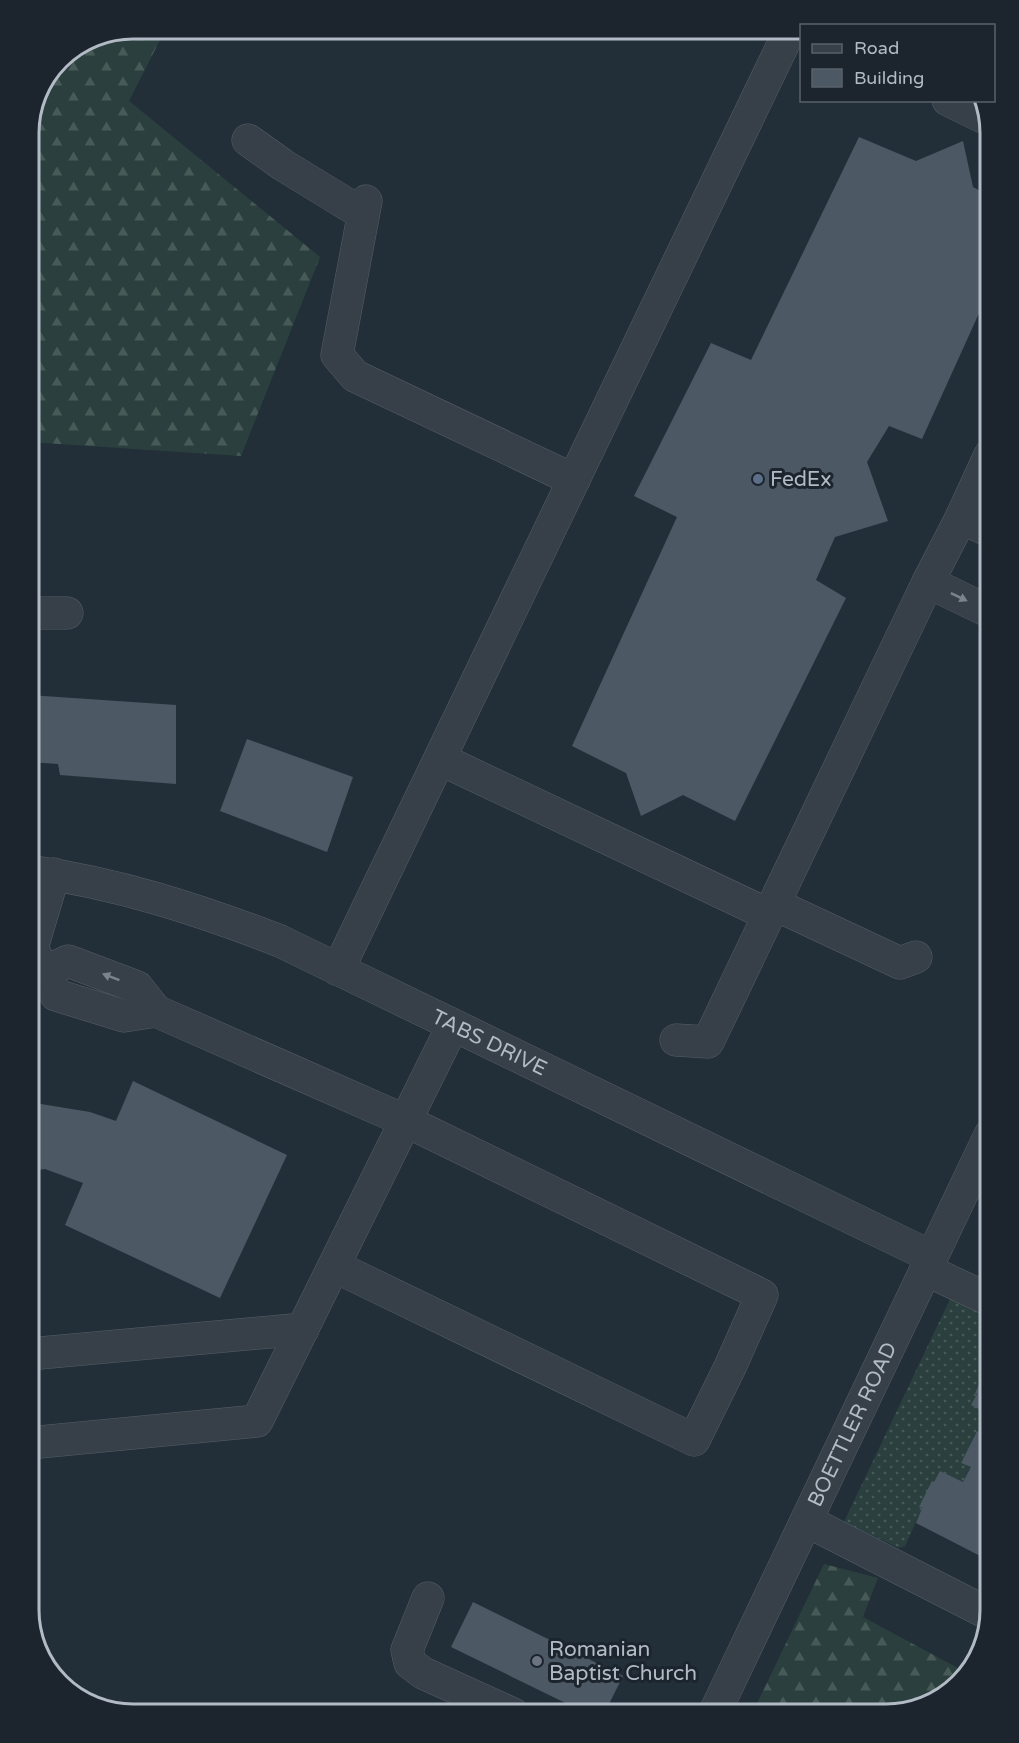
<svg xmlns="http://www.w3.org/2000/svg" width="1019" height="1743" font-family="'Varela Round',sans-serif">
<defs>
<pattern id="grass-dots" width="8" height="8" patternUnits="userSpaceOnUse" patternTransform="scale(1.5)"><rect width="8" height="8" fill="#2b403e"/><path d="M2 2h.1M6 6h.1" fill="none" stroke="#475a58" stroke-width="1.8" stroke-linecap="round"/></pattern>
<pattern id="forest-firs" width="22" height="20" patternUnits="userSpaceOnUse" patternTransform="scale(1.5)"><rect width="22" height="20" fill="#2b403e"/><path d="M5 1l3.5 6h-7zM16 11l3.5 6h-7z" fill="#475a58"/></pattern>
</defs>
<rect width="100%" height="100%" fill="#232f38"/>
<path fill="url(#grass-dots)" d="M951,1297L990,1316V1366L987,1367L975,1392L977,1394L972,1405L990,1415V1426L986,1436L976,1432L961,1463L971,1467L963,1482H934L919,1507L922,1508L905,1546L899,1548L844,1522Z"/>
<g fill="url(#forest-firs)">
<path d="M93,36H162L129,101L320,257L241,456L29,442V127L59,59Z"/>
<path d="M824,1564L878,1578L863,1617L967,1673L932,1704L886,1714H752Z"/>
</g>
<g fill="#4c5964">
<path d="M859,137L916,161L963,141L973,187L990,196V289L922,439L889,426L867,462L888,521L835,537L816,580L846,598L735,821L683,795L641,816L626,773L572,746L677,517L634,496L711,343L751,360Z"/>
<path d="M29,695L176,705V784L60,775L58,764L29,762Z"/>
<path d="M247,739L353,777L327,852L220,811Z"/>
<path d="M133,1081L287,1155L220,1298L65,1225L83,1183L45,1169L29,1171V1103L41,1104L90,1112L116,1121Z"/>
<path d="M987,1366L990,1367V1415L971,1405L977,1394L975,1393Z"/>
<path d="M990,1426V1561L916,1523L922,1508L919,1507L932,1481L934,1482L940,1471L963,1482L971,1467L961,1463L977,1431L986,1436Z"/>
<path d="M473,1602L623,1676L604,1714H588L451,1647Z"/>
</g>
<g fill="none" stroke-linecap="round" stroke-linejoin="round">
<defs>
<g id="minor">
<path d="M948,100L987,119"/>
<path d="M248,140L283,165L363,214"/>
<path d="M366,201L337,355L355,376L574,480"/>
<path d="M961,518L990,531"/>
<path d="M928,582L990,612"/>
<path d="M29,613H67"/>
<path d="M440,759L769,915"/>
<path id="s1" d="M29,871C117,883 197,909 280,941L932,1257"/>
<path d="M774,904L900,963L916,957"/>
<path d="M29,948H32L56,995L124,1016L156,1011"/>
<path d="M32,948L54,874"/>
<path d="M338,970L790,30"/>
<path d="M46,972L68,961L137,987L156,1011L406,1121L762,1295L730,1367L694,1440L334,1266"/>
<path d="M676,1040L708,1042L928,582L961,518L990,455"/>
<path d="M926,1270L990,1300"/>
<path d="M29,1354L303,1329"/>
<path d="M29,1443L257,1421L453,1025"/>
<path d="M807,1521L989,1614"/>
<path d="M428,1598L407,1650L410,1663L423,1673L513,1714"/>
<path id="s2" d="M714,1714L990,1135"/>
</g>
</defs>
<use href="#minor" stroke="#555e67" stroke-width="33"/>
<use href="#minor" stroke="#374049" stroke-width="32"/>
</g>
<defs><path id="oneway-solid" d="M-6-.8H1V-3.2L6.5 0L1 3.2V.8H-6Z" transform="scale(1.5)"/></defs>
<g fill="#7b848d">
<use href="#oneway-solid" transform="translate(959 597) rotate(26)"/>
<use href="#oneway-solid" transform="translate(111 977) rotate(-159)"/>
</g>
<circle fill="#5c6f8a" stroke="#1c252e" stroke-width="2" cx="758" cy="479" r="6"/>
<circle fill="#6b7280" stroke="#1c252e" stroke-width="2" cx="537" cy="1661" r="6"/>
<g text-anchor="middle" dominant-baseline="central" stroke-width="6" stroke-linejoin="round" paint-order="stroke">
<g font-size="21" fill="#b2bbc5" stroke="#1c252e" text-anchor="start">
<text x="770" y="479">FedEx</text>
<text x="549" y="1649">Romanian<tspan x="549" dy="24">Baptist Church</tspan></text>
</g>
<g font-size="21" fill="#b2bbc5" stroke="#1c252e">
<text stroke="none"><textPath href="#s1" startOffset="494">TABS DRIVE</textPath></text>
<text stroke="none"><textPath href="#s2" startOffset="321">BOETTLER ROAD</textPath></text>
</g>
</g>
<path d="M0 0H1019V1743H0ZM133 39H886A94 94 0 0 1 980 133V1610A94 94 0 0 1 886 1704H133A94 94 0 0 1 39 1610V133A94 94 0 0 1 133 39Z" fill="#1c252e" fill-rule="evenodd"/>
<path fill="none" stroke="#b2bbc5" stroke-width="3" d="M133 39H886A94 94 0 0 1 980 133V1610A94 94 0 0 1 886 1704H133A94 94 0 0 1 39 1610V133A94 94 0 0 1 133 39Z"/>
<rect x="800" y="24" width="195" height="78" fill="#1c252e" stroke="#58616a" stroke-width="1.5"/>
<rect x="812" y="44" width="30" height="9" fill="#374049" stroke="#58616a" stroke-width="1.5"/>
<text x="854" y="54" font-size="18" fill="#b2bbc5">Road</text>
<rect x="812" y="69" width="30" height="18" fill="#4c5964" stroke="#58616a" stroke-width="1.5"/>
<text x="854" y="84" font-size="18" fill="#b2bbc5">Building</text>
</svg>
